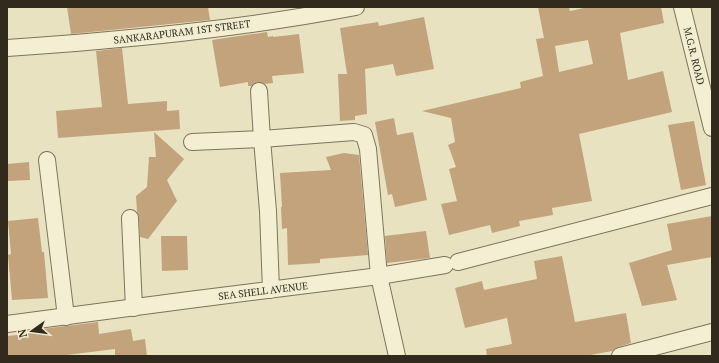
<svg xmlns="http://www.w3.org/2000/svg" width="719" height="363" font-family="'PT Serif',serif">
<rect width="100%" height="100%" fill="#e8e2c1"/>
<g fill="#c2a37b" fill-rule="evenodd">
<path d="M67,7H208L210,20L71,34Z"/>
<path d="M538,7H569L570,11L588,7H661L664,23L620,33L628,80L663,71L672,112L579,134L592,201L552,208L553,215L519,221L520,226L492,233L490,225L449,235L441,204L457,201L449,169L456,167L448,145L455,142L451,118L422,111L521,88L520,82L543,76L536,39L544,38ZM588,40L593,64L559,72L555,46Z"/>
<path d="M424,17L434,69L396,76L393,64L365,69L367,114L355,116V120L340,121L338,74H347L340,28L378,22L379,26Z"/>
<path d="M267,32L268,37L273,36V37L299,34L304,73L272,76L273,83L265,84L258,82L251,86H248V82L220,87L212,40Z"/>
<path d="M122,48L128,104L167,101V111L179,110L180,129L58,138L56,111L102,107L96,51Z"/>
<path d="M394,118L397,135L413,132L427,200L395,207L392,194L388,195L375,122Z"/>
<path d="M694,121L706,185L681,190L668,125Z"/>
<path d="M154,132L184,159L167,180L177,201L148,239L140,237L139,218L137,212L136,196L147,187L149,157H156Z"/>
<path d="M344,153L359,155L368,255L320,259V263L288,265L287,228L282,229L281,207H282L280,173L331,170L326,157Z"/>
<path d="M29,162L30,180L7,181V164Z"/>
<path d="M712,216V257L667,265L677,300L642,306L629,263L672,250L667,224Z"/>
<path d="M38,218L42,252H44L48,298L12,300L8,255L11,254L8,221Z"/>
<path d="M426,231L430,258L387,263L385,236Z"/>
<path d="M161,236H187L188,270L162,271Z"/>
<path d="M562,256L575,322L626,313L631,343L618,347L612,351L585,356H487L486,349L512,344L507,318L465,328L455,288L482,281L484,290L537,279L534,261Z"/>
<path d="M98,322L99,334L131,329L133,341L145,339L147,356H115V349L59,356H7V336L27,334L26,331Z"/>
</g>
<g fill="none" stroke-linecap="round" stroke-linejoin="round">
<defs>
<g id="minor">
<path d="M682,7L712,128"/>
<path d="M7,48C124,40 241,29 356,7"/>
<path d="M192,142L262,139L259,91"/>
<path d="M47,160L66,317"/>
<path d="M130,218L134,308"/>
<path d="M458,262L712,196"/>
<path d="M7,324L189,300L379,276L368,149L364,135L354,132L262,139L268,211L271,290"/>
<path d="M397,356L379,276L445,265"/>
<path d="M620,356L712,332"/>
</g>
</defs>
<use href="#minor" stroke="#7f735b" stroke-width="18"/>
<use href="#minor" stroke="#f4efd3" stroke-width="16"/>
</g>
<g text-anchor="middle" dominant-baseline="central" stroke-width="3" stroke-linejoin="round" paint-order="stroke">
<g font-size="10" fill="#312a1d" stroke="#f0ecd0">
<text transform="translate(182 32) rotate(-7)">SANKARAPURAM 1ST STREET</text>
<text transform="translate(694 56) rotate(76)">M.G.R. ROAD</text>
<text transform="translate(263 291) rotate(-7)">SEA SHELL AVENUE</text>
</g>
</g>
<rect width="719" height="363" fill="none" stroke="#312a1d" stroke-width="16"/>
<g transform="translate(32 331) rotate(256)" stroke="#f0ecd0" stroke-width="3" paint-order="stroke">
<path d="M0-3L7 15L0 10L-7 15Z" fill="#312a1d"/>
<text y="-6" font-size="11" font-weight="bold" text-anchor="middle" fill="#312a1d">N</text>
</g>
</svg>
